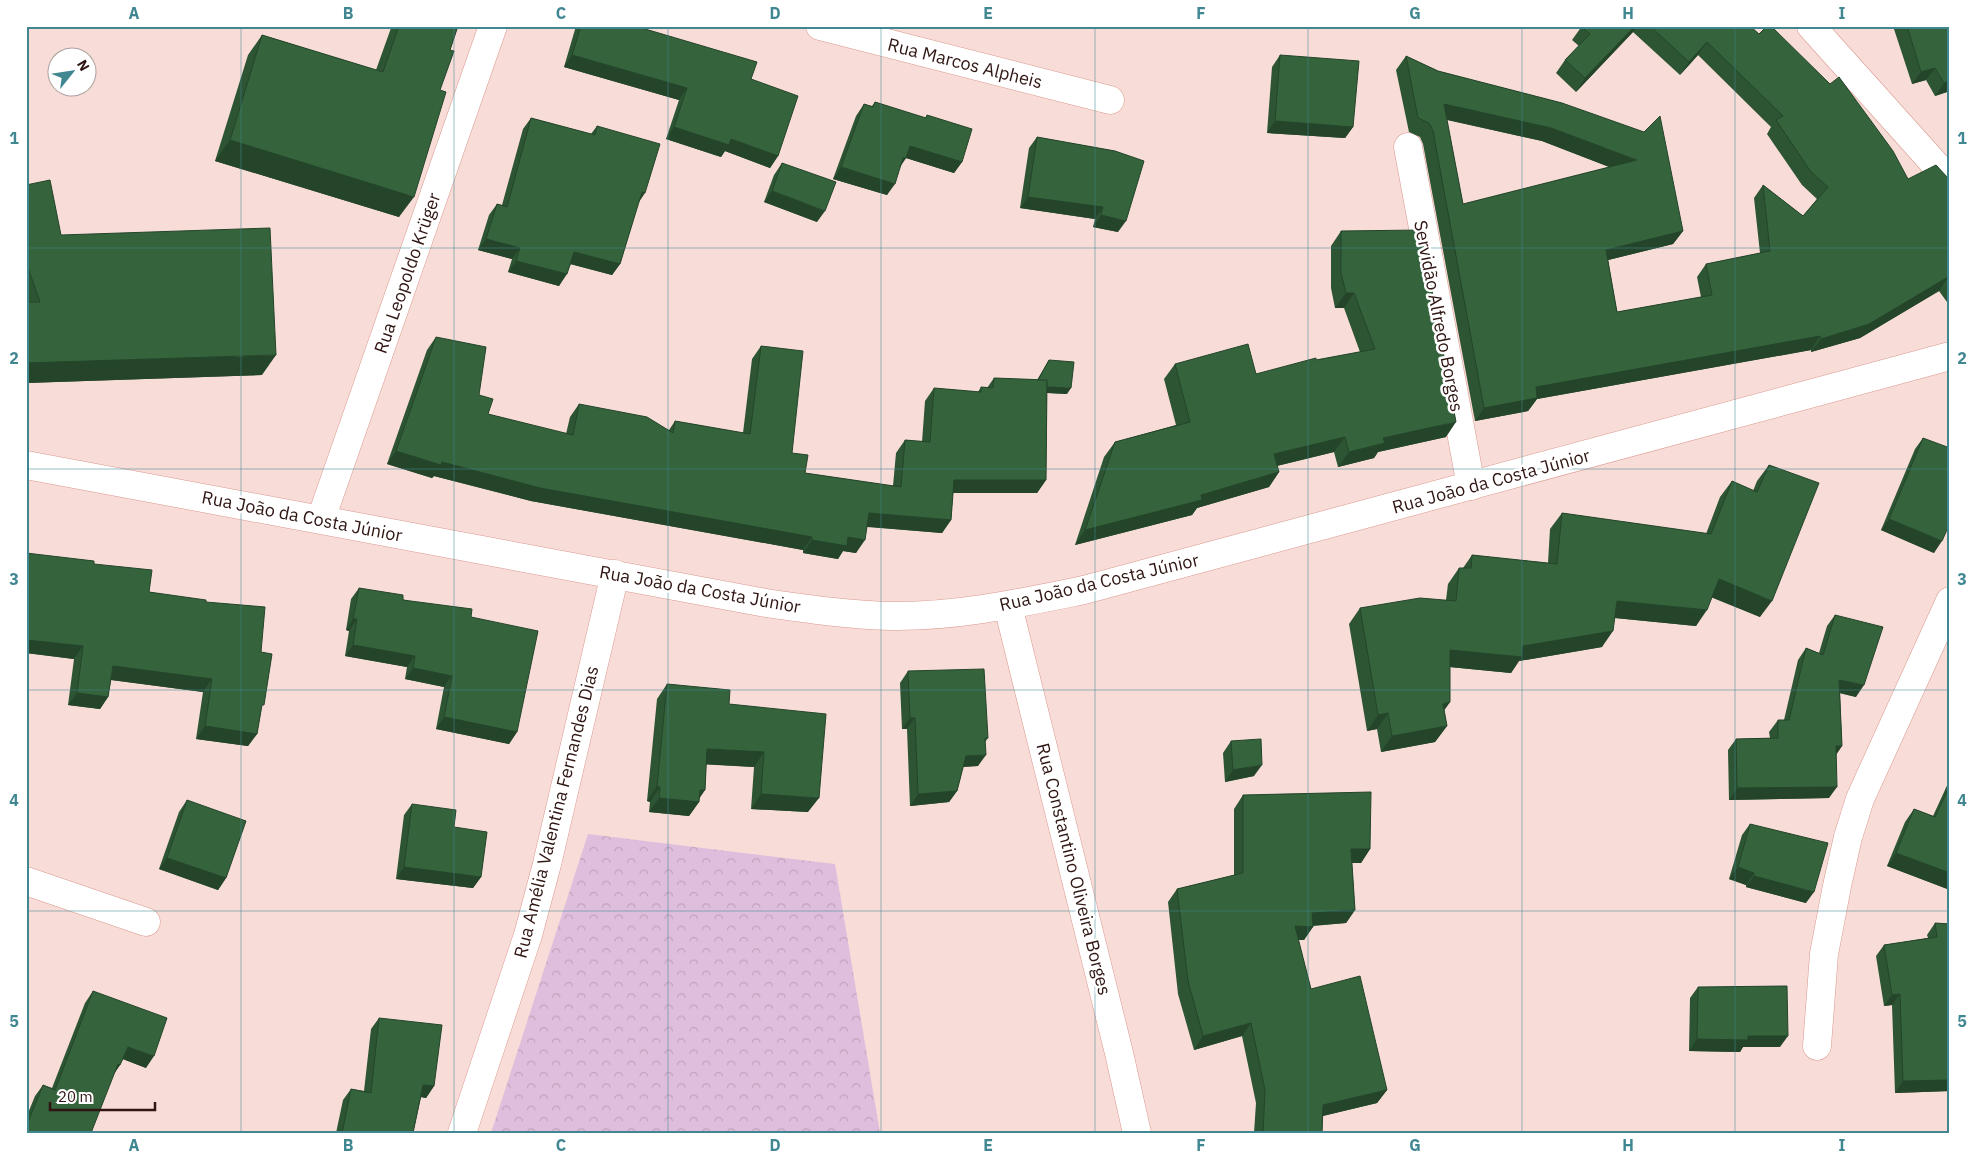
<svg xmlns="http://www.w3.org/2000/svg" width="1976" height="1159" font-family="'IBM Plex Sans',sans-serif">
<defs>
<pattern id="forest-crowns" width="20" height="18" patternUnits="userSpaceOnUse" patternTransform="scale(1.25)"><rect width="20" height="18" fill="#dfbedd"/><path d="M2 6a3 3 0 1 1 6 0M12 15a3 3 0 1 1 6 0" fill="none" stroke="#c0a3bd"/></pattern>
</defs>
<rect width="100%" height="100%" fill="#f8dcd7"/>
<path fill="url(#forest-crowns)" d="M588,834L835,864L880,1133H491Z"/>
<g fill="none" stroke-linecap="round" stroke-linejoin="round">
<defs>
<g id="street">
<path d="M820,26L1110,100"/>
<path d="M1811,26L1950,181"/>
<path d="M1408,147L1471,486"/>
<path d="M321,519L493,26"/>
<path d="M26,881L146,922"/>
<path d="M1817,1046L1824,954L1837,886L1848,837L1860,799L1950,601"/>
<path d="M462,1133L528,935L547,864L615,574"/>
</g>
<g id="secondary">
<path d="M26,465L766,603C807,609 849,615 891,616C956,617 1020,603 1084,590L1950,356"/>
<path d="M1008,606L1119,1053L1137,1133"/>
</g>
</defs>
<use href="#street" stroke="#db998f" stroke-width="29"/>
<use href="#secondary" stroke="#db998f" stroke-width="29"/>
<use href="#street" stroke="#fff" stroke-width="28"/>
<use href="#secondary" stroke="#fff" stroke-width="28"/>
</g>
<g fill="#2d5534" fill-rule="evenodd">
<path d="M393,26H458L450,50L440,90L399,217L215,161L248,55L262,35L376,70L391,28Z"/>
<path d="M576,26H635L751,79L778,156L770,168L725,151L721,157L666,139L679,100L564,67Z"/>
<path d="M1582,26H1750L1908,179L1948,178L1950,179V300L1947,302L1939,291L1860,338L1811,352V350L1537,399L1528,411L1475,421L1423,144L1420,137L1409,132L1396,70L1406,56L1438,71L1562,103L1683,231L1673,244L1608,260L1617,312L1701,297L1697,277L1706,264L1760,253L1754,198L1763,185L1803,216L1817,199L1802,185L1767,134L1771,127L1698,55L1680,75L1633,32L1576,92L1556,73L1565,60L1579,46L1572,40ZM1447,120L1542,141L1610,167L1463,204Z"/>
<path d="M1893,26H1950V91L1935,96L1926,80L1912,84Z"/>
<path d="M1280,55L1353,127L1345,138L1267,133L1272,67Z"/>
<path d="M875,102L925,118L927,115L962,162L954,173L906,158L901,165L887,195L833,179L856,116L864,104L872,106Z"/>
<path d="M531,118L591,134L597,126L638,203L620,264L612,275L571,264L559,286L508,272L512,259L478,250L489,215L497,204L502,205L523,129Z"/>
<path d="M1037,137L1115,151L1118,232L1093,227L1095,219L1020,208L1029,148Z"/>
<path d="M782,163L817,222L764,202L774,175Z"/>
<path d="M26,185L61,235L262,375L26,383Z"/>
<path d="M1341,231L1446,437L1378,452L1374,458L1338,467L1334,452L1277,466L1279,472L1269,487L1197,508L1192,515L1075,545L1104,457L1115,442L1176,425L1164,379L1175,364L1256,374L1316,360L1360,352L1344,308H1335L1331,288V246Z"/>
<path d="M436,337L479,395L488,414L566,434L570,417L579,404L669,430L675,421L743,433L752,359L761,346L792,453L805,473L893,486L896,453L905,440L922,442L925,401L934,388L978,392L981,387L987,388L994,378L1037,380L1049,360L1067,394L1047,393L1046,480L1037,493H953L951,520L942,533L867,527L856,553L843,551L838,559L803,553V550L531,501L434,476L432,478L387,464L427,350Z"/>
<path d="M1923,438L1934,553L1881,530L1915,449Z"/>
<path d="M1769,465L1760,617L1712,597L1696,626L1615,618L1602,647L1519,661L1511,673L1450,667V702L1444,710L1447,726L1435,742L1381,752L1377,729L1367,731L1349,624L1360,608L1446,600L1448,584L1459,568H1463L1472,555L1548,563L1550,529L1562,513L1706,534L1720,497L1732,481L1753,491L1757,481Z"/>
<path d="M26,553L94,564L149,592L206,602L261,652V711L257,734L248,746L196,739L203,692L111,680L108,697L100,709L68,705L74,659L26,653Z"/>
<path d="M359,588L471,617L517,732L509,744L436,729L444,687L405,679L407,667L345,656L349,631L346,630L351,599Z"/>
<path d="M1835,615L1856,697L1840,693L1842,746L1836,754L1829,798L1729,800L1728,750L1736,739L1770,738L1769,732L1778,720H1784L1798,660L1806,648L1819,653L1827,626Z"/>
<path d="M908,671L988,738L985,742L978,766L963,767L957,791L949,802L910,806L907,729H902L900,683Z"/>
<path d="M667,684L729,704L808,812L751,809L754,767L706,764L705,790L699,798V802L689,816L649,812L650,802L647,801L657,699Z"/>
<path d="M1231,741L1254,776L1225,782L1223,753Z"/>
<path d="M1950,779V890L1887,866L1905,822L1914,809L1933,816Z"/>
<path d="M1243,795L1370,849L1361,863H1352L1355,910L1346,923L1313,926L1304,940H1298L1311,989L1387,1090L1377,1103L1323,1116L1322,1133H1254L1256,1103L1242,1036L1194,1050L1178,994L1168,902L1177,889L1234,875V809Z"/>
<path d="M187,800L226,878L218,890L159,869L179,812Z"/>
<path d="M412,804L454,827L481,877L473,888L396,879L404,815Z"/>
<path d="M1750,824L1806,903L1746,887V885L1729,879L1742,835Z"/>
<path d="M1935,923L1950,924V1091L1895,1093L1892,1005L1884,1006L1876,956L1884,945L1928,938L1927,935Z"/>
<path d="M1698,987L1780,1047H1743L1740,1052L1689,1051L1690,998Z"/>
<path d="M93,991L146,1068L123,1059L120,1065L114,1074L26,1133V1118L35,1096L43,1085L52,1088L85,1003Z"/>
<path d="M379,1018L434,1086L426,1098L421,1097L413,1133H336L343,1100L351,1089L364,1091L371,1029Z"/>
</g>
<g fill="#24452a">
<path d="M1635,26H1637L1633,32L1576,92L1585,78Z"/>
<path d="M1707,42L1698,55L1680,75L1689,62Z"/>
<path d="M572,55L687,88L679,100L564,67Z"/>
<path d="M1935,68L1926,80L1912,84L1921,72Z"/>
<path d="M1950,81V91L1935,96L1944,83Z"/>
<path d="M1444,104L1551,128L1637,160L1627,174L1542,141L1435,117Z"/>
<path d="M1275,121L1353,127L1345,138L1267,133Z"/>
<path d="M674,127L731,139L778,156L770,168L725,151L721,157L666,139Z"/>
<path d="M230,140L414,197L399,217L215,161Z"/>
<path d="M910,146L962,162L954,173L906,158L898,170Z"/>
<path d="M841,167L895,184L887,195L833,179Z"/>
<path d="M772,191L825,211L817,222L764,202Z"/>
<path d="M642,192L645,193L637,205Z"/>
<path d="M1028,197L1103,207L1095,219L1020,208Z"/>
<path d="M1101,215L1126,221L1118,232L1093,227Z"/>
<path d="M1683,231L1673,244L1596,263L1606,250Z"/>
<path d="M486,239L520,248L512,259L478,250Z"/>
<path d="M574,252L620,264L612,275L566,263Z"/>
<path d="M516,261L567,274L559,286L508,272Z"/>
<path d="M1948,277L1939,291L1860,338L1811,352L1821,339Z"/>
<path d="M1346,293H1354L1344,308H1335Z"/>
<path d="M1820,336L1811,350L1537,399L1528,411L1475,421L1484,408L1536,387Z"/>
<path d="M276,355L262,375L26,383V363Z"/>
<path d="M1034,386L1071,388L1067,394L1030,392Z"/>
<path d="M1456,422L1446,437L1378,452L1374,458L1338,467L1349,452L1383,438Z"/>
<path d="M1345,437L1334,452L1264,469L1274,454Z"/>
<path d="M396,451L442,462L812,537L803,550L531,501L434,476L432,478L387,464Z"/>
<path d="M1279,472L1269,487L1197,508L1192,515L1075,545L1085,530L1201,495Z"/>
<path d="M954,480H1046L1037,493H945Z"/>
<path d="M869,513L951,520L942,533L860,526Z"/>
<path d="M1889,519L1942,541L1934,553L1881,530Z"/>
<path d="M848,537L865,540L856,553L843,551L838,559L803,553L812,540Z"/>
<path d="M1719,579L1772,601L1760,617L1708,596Z"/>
<path d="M1617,601L1707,610L1696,626L1605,617Z"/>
<path d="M353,619H357L349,631L346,630Z"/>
<path d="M1613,631L1602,647L1519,661L1511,673L1439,666L1450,650L1523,646Z"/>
<path d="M27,640L83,646L74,659L26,653V641Z"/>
<path d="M353,645L415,656L407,667L345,656Z"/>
<path d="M113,666L212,679L203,692L104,679Z"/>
<path d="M413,668L452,676L444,687L405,679Z"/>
<path d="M1839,680L1864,685L1856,697L1831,691Z"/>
<path d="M77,693L108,697L100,709L68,705Z"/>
<path d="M1450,702L1438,719L1443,704Z"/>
<path d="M1388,713L1377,729L1367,731L1378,715Z"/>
<path d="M444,717L517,732L509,744L436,729Z"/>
<path d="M910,718H915L907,729H902Z"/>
<path d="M205,726L257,734L248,746L196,739Z"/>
<path d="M1447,726L1435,742L1381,752L1392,736Z"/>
<path d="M1836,746H1842L1834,758Z"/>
<path d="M707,749L764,752L754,767L697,764Z"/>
<path d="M986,755L978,766L958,767L966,756Z"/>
<path d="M1262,765L1254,776L1225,782L1233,770Z"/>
<path d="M657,786L660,787L650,802L647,801Z"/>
<path d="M1837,787L1829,798L1729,800L1737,788Z"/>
<path d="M700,790H705L697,802H699L689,816L649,812L659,798Z"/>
<path d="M957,791L949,802L910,806L918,794Z"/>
<path d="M761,794L819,798L808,812L751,809Z"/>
<path d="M1351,849H1370L1361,863H1342Z"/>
<path d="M1896,853L1950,873V890L1887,866Z"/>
<path d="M167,858L226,878L218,890L159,869Z"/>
<path d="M404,867L481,877L473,888L396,879Z"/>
<path d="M1738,867L1754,873L1746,885L1729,879Z"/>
<path d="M1754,876L1814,892L1806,903L1746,887Z"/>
<path d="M1355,910L1346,923L1306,926L1313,927L1304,940H1286L1295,926L1312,913Z"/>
<path d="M1900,994L1892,1005L1884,1006L1892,995Z"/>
<path d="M1251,1023L1242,1036L1194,1050L1203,1036Z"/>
<path d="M1748,1036H1788L1780,1047H1743L1740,1052L1689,1051L1697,1039Z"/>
<path d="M128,1047L154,1056L146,1068L120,1058Z"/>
<path d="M118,1064L120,1065L112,1076Z"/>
<path d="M1950,1080V1091L1895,1093L1903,1081Z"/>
<path d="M423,1085L434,1086L426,1098L415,1096Z"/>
<path d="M1387,1090L1377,1103L1314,1118L1323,1105Z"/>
</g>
<g fill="#34633c" stroke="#24452a" fill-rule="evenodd">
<path d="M399,26H458L450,50L454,51L440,90L446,92L414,197L230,140L262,35L383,72Z"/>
<path d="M581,26H635L757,62L751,79L798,96L778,156L731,139L729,145L674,127L687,88L572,55Z"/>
<path d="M1582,26H1635L1585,78L1565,60L1590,34L1582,27Z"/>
<path d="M1650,26H1750L1759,34L1767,26H1771L1830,84L1839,77L1893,151L1908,179L1936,165L1948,178L1950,179V279L1948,277L1869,324L1821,339L1820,336L1536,387L1537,398L1484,408L1433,131L1429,123L1418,118L1406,56L1438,71L1562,103L1644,132L1660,116L1683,231L1606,250L1617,312L1712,295L1706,264L1770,251L1763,185L1803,216L1828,187L1811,172L1776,120L1783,116L1707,42L1689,62ZM1444,104L1551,128L1637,160L1463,204Z"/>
<path d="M1907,26H1950V81L1944,83L1935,68L1921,72Z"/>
<path d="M1280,55L1359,61L1353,127L1275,121Z"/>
<path d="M875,102L926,118L927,115L972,129L962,162L910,146L906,158H903L895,184L841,167L864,104L873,107Z"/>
<path d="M531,118L595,135L597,126L660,144L645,193L642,192L620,264L574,252L567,274L516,261L520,248L486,239L497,204L507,207Z"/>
<path d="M1037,137L1115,151L1144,161L1126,221L1101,215L1103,207L1028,197Z"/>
<path d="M782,163L836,182L825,211L772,191Z"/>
<path d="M50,180L61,235L270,228L276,355L26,363V302H40L26,262V185Z"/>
<path d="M1421,230L1456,422L1383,438L1385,443L1349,452L1345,437L1274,454L1279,472L1201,495L1202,500L1085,530L1115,442L1190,422L1175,364L1248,344L1256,374L1316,358V360L1375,349L1354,293H1346L1341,273V231Z"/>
<path d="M436,337L486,347L479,395L493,399L488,414L573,435L579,404L647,417L673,433L675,421L750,434L761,346L803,351L792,453L808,455L805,473L901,487L905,440L930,442L934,388L981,392V387L993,388L994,378L1047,380L1046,480H954L951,520L869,513L865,540L848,537L847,546L812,540V537L540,488L442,462L441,465L396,451Z"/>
<path d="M1049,360L1074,362L1071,388L1047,387V380H1038Z"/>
<path d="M1923,438L1950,448V523L1942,541L1889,519Z"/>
<path d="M1769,465L1819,483L1772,601L1719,579L1707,610L1617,601L1613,631L1523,646L1522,657L1450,650V702L1443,704L1447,726L1392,736L1388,713L1378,715L1360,608L1420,598L1456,601L1459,568H1471L1472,555L1557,564L1562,513L1711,534L1732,481L1757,492Z"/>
<path d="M26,553L94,561V564L152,570L149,592L206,600V602L265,607L261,652L272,654L264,705H262L257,734L205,726L212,679L113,666L108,697L77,693L83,646L27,640L28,632H26Z"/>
<path d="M359,588L403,595V600L472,609L471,617L538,631L517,732L444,717L452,676L413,668L415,656L353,645L357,619H353Z"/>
<path d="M1835,615L1883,627L1864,685L1839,680L1842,746H1836L1837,787L1737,788L1736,739L1778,738V720H1789L1806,648L1823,655Z"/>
<path d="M984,669L988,738H985L986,755L966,756L957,791L918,794L915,718H910L908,671Z"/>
<path d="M667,684L730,690L729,704L826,714L819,798L761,794L764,752L707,749L705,790H700L699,802L659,798L660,787L657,786Z"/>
<path d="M1261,739L1262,765L1233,770L1231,741Z"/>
<path d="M1950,785V873L1896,853L1914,809L1935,817Z"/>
<path d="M1371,792L1370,849H1351L1355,910L1312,913L1313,927L1295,926L1311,989L1360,976L1387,1090L1323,1105L1322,1133H1263L1265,1090L1251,1023L1203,1036L1188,981L1177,889L1243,873V795Z"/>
<path d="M187,800L246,821L226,878L167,858Z"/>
<path d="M412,804L456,810L454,827L487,832L481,877L404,867Z"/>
<path d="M1750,824L1828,843L1814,892L1754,876V873L1738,867Z"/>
<path d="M1935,923L1950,924V1080L1903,1081L1900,994L1892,995L1884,945L1937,937Z"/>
<path d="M1787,986L1788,1036H1748V1040L1697,1039L1698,987Z"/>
<path d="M93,991L167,1018L154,1056L128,1047L120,1065L118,1064L91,1133H26V1127L43,1085L55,1090Z"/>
<path d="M379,1018L442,1025L434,1086L423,1085L413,1133H342L351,1089L371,1093Z"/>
</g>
<path fill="none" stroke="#418792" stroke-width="1" stroke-opacity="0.55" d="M241,26V1133M454,26V1133M668,26V1133M881,26V1133M1095,26V1133M1308,26V1133M1522,26V1133M1735,26V1133M26,248H1950M26,469H1950M26,690H1950M26,911H1950"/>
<g text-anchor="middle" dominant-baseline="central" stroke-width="5" stroke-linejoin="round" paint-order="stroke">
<g font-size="18" fill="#2f1613" stroke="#fff">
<text transform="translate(965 63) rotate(14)">Rua Marcos Alpheis</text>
<text transform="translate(407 273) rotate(-71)">Rua Leopoldo Krüger</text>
<text transform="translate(1439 316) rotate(79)">Servidão Alfredo Borges</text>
<text transform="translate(1491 481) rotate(-15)">Rua João da Costa Júnior</text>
<text transform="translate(302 516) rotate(11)">Rua João da Costa Júnior</text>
<text transform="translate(1099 582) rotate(-13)">Rua João da Costa Júnior</text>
<text transform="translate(700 589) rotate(10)">Rua João da Costa Júnior</text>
<text transform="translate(556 812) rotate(-76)">Rua Amélia Valentina Fernandes Dias</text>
<text transform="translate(1074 869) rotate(76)">Rua Constantino Oliveira Borges</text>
</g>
</g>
<rect width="1976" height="1159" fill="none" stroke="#ffffff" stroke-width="55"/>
<g transform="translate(72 72) rotate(60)"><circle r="24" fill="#ffffff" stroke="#aca2a1"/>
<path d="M0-4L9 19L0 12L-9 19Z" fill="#418792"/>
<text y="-8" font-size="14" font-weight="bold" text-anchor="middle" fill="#2f1613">N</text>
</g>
<path d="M50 1102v8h105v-8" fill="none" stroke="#2f1613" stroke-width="2.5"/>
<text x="58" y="1102" font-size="15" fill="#2f1613" stroke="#ffffff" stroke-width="4" paint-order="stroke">20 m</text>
<rect x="28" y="28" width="1920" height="1104" fill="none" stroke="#418792" stroke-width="2"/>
<g font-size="16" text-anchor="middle" font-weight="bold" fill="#418792">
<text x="134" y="19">A</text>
<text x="348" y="19">B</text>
<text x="561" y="19">C</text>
<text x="775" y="19">D</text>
<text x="988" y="19">E</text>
<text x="1201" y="19">F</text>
<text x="1415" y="19">G</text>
<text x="1628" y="19">H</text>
<text x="1842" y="19">I</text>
<text x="14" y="144">1</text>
<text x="1962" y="144">1</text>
<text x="14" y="364">2</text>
<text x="1962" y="364">2</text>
<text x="14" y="585">3</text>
<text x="1962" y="585">3</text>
<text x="14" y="806">4</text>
<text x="1962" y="806">4</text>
<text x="14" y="1027">5</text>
<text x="1962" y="1027">5</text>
<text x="134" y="1151">A</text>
<text x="348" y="1151">B</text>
<text x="561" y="1151">C</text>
<text x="775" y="1151">D</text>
<text x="988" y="1151">E</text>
<text x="1201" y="1151">F</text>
<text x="1415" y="1151">G</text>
<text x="1628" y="1151">H</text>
<text x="1842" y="1151">I</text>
</g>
</svg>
